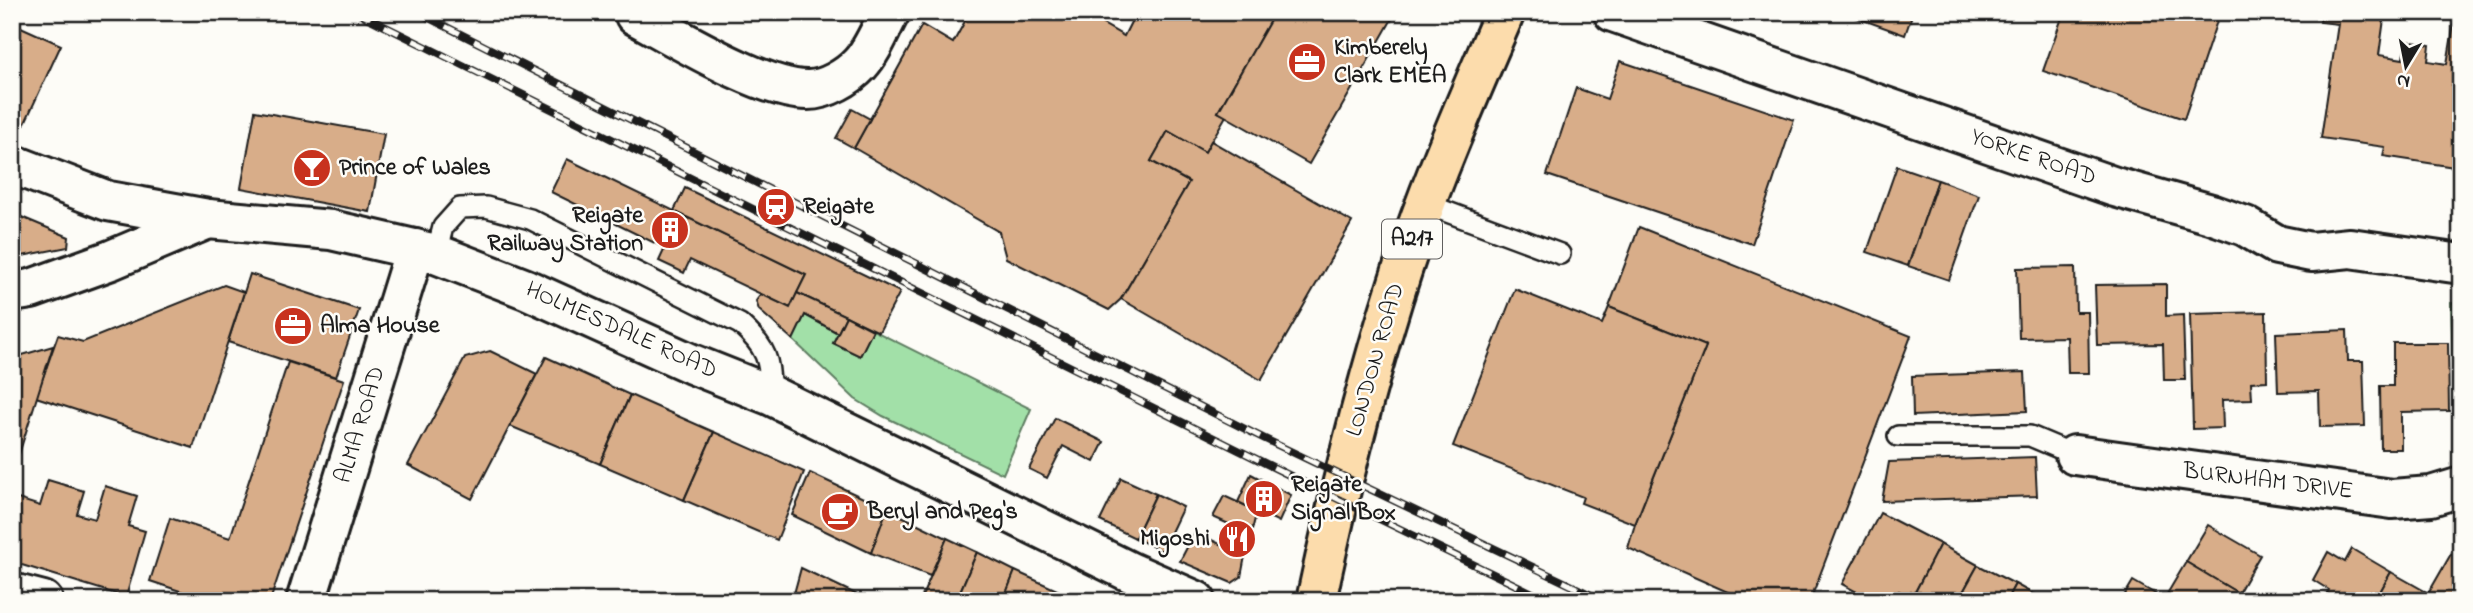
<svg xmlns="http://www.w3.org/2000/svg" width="2473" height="613" font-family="'Indie Flower',sans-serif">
<rect width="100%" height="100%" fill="#fdfcf7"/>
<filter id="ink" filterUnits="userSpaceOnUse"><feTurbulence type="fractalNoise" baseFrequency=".0143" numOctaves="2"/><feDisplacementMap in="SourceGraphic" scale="14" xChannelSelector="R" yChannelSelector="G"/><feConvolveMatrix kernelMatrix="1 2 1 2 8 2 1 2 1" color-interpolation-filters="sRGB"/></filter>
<g filter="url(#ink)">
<g fill="#a2e0a8" stroke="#5f7e62" stroke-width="2">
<path d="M2451,303L2461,304V452L2456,456Z"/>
<path d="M805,315L838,333L833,343L860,356L873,330L1031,409L1003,474L883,416L855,399L793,340Z"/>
</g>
<g fill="#d8ad89" stroke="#1c1c1c" stroke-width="2">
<path d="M970,12H1082L1124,36L1136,12H1275L1218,112L1226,116L1205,152L1168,131L1151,161L1189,182L1121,299L1109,310L1006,258L999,232L854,148L922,25L953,43Z"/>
<path d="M1275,12H1396L1309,164L1218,112Z"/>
<path d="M1841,12H1913L1905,35Z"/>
<path d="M2064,12H2220L2184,119L2043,71Z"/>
<path d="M2322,12H2385L2379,55L2403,59L2406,41L2430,45L2428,61L2447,64L2456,12H2461V168L2383,156L2385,147L2321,138L2338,24L2320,22Z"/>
<path d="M12,23L61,45L24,125L12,120Z"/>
<path d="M1620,61L1794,120L1752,244L1547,175L1576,88L1607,99Z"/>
<path d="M852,109L870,119L854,148L836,138Z"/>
<path d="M255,111L384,134L370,212L241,188Z"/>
<path d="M1168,131L1205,152L1211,141L1352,222L1261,380L1121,299L1189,182L1151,161Z"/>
<path d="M567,159L806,275L790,308L690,260L684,273L674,268L659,261L665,248L551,192Z"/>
<path d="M1897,166L1938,180L1908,266L1867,252Z"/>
<path d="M1938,180L1979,195L1949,280L1908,266Z"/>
<path d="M685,188L900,292L879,332L797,293L806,275L674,211Z"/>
<path d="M12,213L69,237L68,247L12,258Z"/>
<path d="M1639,227L1911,336L1810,601H1748L1628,548L1635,524L1706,346L1609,307Z"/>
<path d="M2075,267L2076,312H2088L2089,373H2068L2067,337L2019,338L2017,268Z"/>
<path d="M250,274L359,310L336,377L228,342Z"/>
<path d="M2166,284V316L2183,315L2185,380H2164L2163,344L2097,345L2095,285Z"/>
<path d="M224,285L244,292L193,448L36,397L58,335L83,342Z"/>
<path d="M1515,289L1602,324L1609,307L1706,346L1635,524L1581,503L1583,497L1453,446Z"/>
<path d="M797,293L846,316L838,333L805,315L793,340L759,310L756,301L761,294L790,308Z"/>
<path d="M2266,312L2267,381L2251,382L2252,399L2222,400L2223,428L2193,429L2190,314Z"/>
<path d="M846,316L873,330L860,356L833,343Z"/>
<path d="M2347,330L2348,361H2363L2365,426L2320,427L2319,391L2278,392L2276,333Z"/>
<path d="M2393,343H2448L2449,411L2401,412V449H2381L2380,386H2393Z"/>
<path d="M53,346L19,454L12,452V358Z"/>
<path d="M490,351L537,374L472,499L408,465L465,358Z"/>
<path d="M546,357L630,395L600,464L510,426Z"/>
<path d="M288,362L344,380L270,601H210L150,581L170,518L230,538Z"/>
<path d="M2025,372L2027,411L1913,416L1912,376Z"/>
<path d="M630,395L714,432L684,500L600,464Z"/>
<path d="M1055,418L1104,442L1094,462L1063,446L1047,478L1029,469Z"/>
<path d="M714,432L804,472L777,540L684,500Z"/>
<path d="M2035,457L2037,496L1882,501L1889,462Z"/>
<path d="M810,473L887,509L871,553L792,515Z"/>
<path d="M1251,474L1291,495L1279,522L1238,502Z"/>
<path d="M1121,478L1156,494L1135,538L1100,521Z"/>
<path d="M48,480L84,491L77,514L95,519L105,486L137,496L128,526L145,531L126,597L12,562V497L40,506Z"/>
<path d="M1156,494L1183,507L1162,551L1135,538Z"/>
<path d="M1224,496L1257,511L1251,534L1213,517Z"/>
<path d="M887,509L947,538L930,576L871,553Z"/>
<path d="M1880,513L1940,544L1912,598L1899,591L1893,601H1873L1842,584Z"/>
<path d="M2208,525L2260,555L2238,593L2186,562Z"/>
<path d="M1195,532L1245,556L1241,577L1232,583L1180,561Z"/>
<path d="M947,538L977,552L956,601H920Z"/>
<path d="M1940,544L1978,565L1958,601H1917L1912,598Z"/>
<path d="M2352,549L2391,572L2375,601H2323L2329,590L2313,580L2328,552L2345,562Z"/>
<path d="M977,552L1015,571L1003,601H956Z"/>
<path d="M2451,554L2461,560V601H2424Z"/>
<path d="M2186,562L2238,593L2233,601L2164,599Z"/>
<path d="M1978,565L2015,584L2006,601H1958Z"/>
<path d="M801,568L870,601H792Z"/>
<path d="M1015,571L1066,594L1063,601H1003Z"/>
<path d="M2391,572L2428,593L2424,601H2375Z"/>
<path d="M2133,581L2164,599L2167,601H2121Z"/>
<path d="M2015,584L2046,601H2006Z"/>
</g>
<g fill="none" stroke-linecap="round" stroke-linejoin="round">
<defs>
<g id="lane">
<path d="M1426,204L1560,254"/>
<path d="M436,254L443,227L460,208L486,207L530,219L740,324C766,347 771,360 770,395"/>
<path d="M1898,436H2030L2075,455"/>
</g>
<g id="street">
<path d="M1613,12L2115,187L2211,214L2245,226L2277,245L2311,252L2350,248L2461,264"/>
<path d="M635,15C676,37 764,91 808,90C826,90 848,77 860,64C873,50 881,28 890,12"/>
<path d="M12,164L108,201L208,219L331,230L436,254L526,289L692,364L770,395L1132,573L1196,601"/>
<path d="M12,292L31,289L111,260L208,219"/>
<path d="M2075,455L2392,499L2431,496L2461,487"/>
<path d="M12,593L43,601"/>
<path d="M306,601L415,249"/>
</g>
<path id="primary" d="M1316,601C1342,478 1372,356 1413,238C1440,161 1473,87 1505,12"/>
</defs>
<use href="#lane" stroke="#1c1c1c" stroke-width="24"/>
<use href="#street" stroke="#1c1c1c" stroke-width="44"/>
<use href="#primary" stroke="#1c1c1c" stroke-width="44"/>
<use href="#lane" stroke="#fdfcf7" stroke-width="19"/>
<use href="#street" stroke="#fdfcf7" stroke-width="38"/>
<use href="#primary" stroke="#fcdcac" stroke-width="38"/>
<defs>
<g id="rail">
<path d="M356,12L1307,484L1549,601"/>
<path d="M417,12L1263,438L1604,601"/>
</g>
</defs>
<use href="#rail" stroke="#1c1c1c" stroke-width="8"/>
<use href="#rail" stroke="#fdfcf7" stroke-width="5" stroke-dasharray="16" stroke-linecap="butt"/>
</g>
</g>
<defs>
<symbol id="office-disc" viewBox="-11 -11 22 22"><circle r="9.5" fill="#c8321e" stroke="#fdfcf7"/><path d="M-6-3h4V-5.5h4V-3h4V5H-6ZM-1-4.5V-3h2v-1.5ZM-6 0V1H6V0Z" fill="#fff"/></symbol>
<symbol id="bar-disc" viewBox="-11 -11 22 22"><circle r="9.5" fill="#c8321e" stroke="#fdfcf7"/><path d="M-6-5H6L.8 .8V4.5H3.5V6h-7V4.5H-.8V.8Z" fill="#fff"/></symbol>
<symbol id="station-disc" viewBox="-11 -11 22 22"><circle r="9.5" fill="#c8321e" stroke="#fdfcf7"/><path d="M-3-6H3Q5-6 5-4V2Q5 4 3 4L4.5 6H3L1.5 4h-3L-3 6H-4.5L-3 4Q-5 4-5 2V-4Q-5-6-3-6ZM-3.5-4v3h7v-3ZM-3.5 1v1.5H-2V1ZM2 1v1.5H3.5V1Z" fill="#fff"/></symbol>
<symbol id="building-disc" viewBox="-11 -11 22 22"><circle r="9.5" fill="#c8321e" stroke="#fdfcf7"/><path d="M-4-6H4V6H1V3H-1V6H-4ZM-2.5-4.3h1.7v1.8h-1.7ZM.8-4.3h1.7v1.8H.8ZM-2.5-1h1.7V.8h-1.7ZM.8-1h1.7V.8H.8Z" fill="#fff"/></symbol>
<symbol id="cafe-disc" viewBox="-11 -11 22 22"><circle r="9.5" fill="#c8321e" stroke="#fdfcf7"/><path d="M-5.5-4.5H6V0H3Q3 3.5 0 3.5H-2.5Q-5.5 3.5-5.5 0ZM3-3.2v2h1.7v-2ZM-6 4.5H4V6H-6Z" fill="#fff"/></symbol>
<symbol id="restaurant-disc" viewBox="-11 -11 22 22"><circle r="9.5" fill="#c8321e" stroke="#fdfcf7"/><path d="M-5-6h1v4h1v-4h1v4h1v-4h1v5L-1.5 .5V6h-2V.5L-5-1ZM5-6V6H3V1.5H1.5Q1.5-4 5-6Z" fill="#fff"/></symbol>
</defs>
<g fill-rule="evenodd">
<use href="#office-disc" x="1285" y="40" width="44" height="44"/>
<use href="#bar-disc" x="290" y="146" width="44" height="44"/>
<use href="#station-disc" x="754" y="185" width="44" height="44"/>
<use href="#building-disc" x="648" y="208" width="44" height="44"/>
<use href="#office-disc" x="271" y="304" width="44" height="44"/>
<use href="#building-disc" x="1242" y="477" width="44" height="44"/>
<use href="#cafe-disc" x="818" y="490" width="44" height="44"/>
<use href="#restaurant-disc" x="1215" y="517" width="44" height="44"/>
</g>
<g text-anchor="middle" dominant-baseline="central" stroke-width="5" stroke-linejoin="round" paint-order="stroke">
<rect fill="#fdfcf7" stroke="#605f5e" stroke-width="2" x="1382" y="219.5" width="60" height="39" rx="5"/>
<g font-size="23" font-weight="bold" fill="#1c1c1c">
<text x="1412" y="239">A217</text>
</g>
<g font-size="24" font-weight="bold" fill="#1c1c1c" stroke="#fdfcf7" text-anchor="start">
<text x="1334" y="48">Kimberely<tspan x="1334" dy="28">Clark EMEA</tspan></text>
<text x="339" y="168">Prince of Wales</text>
<text x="803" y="207">Reigate</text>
<text x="643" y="216" text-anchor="end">Reigate<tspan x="643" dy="28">Railway Station</tspan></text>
<text x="320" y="326">Alma House</text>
<text x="1291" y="485">Reigate<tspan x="1291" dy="28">Signal Box</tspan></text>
<text x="867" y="512">Beryl and Peg's</text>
<text x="1210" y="539" text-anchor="end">Migoshi</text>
</g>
<g font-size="24" fill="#1c1c1c" stroke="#fdfcf7">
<text transform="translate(2033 158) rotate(19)">YORKE ROAD</text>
<text transform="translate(621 331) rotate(24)">HOLMESDALE ROAD</text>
<text transform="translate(1376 360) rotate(-74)">LONDON ROAD</text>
<text transform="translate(361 425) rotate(-73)">ALMA ROAD</text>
<text transform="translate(2268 482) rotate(7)">BURNHAM DRIVE</text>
</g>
</g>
<rect width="2473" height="613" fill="none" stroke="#fdfcf7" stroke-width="42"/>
<rect x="21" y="21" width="2431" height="571" fill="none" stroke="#1c1c1c" stroke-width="2.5" filter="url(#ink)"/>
<g transform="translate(2406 66) rotate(190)" stroke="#fdfcf7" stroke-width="5" paint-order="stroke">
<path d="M0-5L12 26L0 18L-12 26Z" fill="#1c1c1c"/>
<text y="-10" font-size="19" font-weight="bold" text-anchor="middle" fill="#1c1c1c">N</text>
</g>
</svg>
